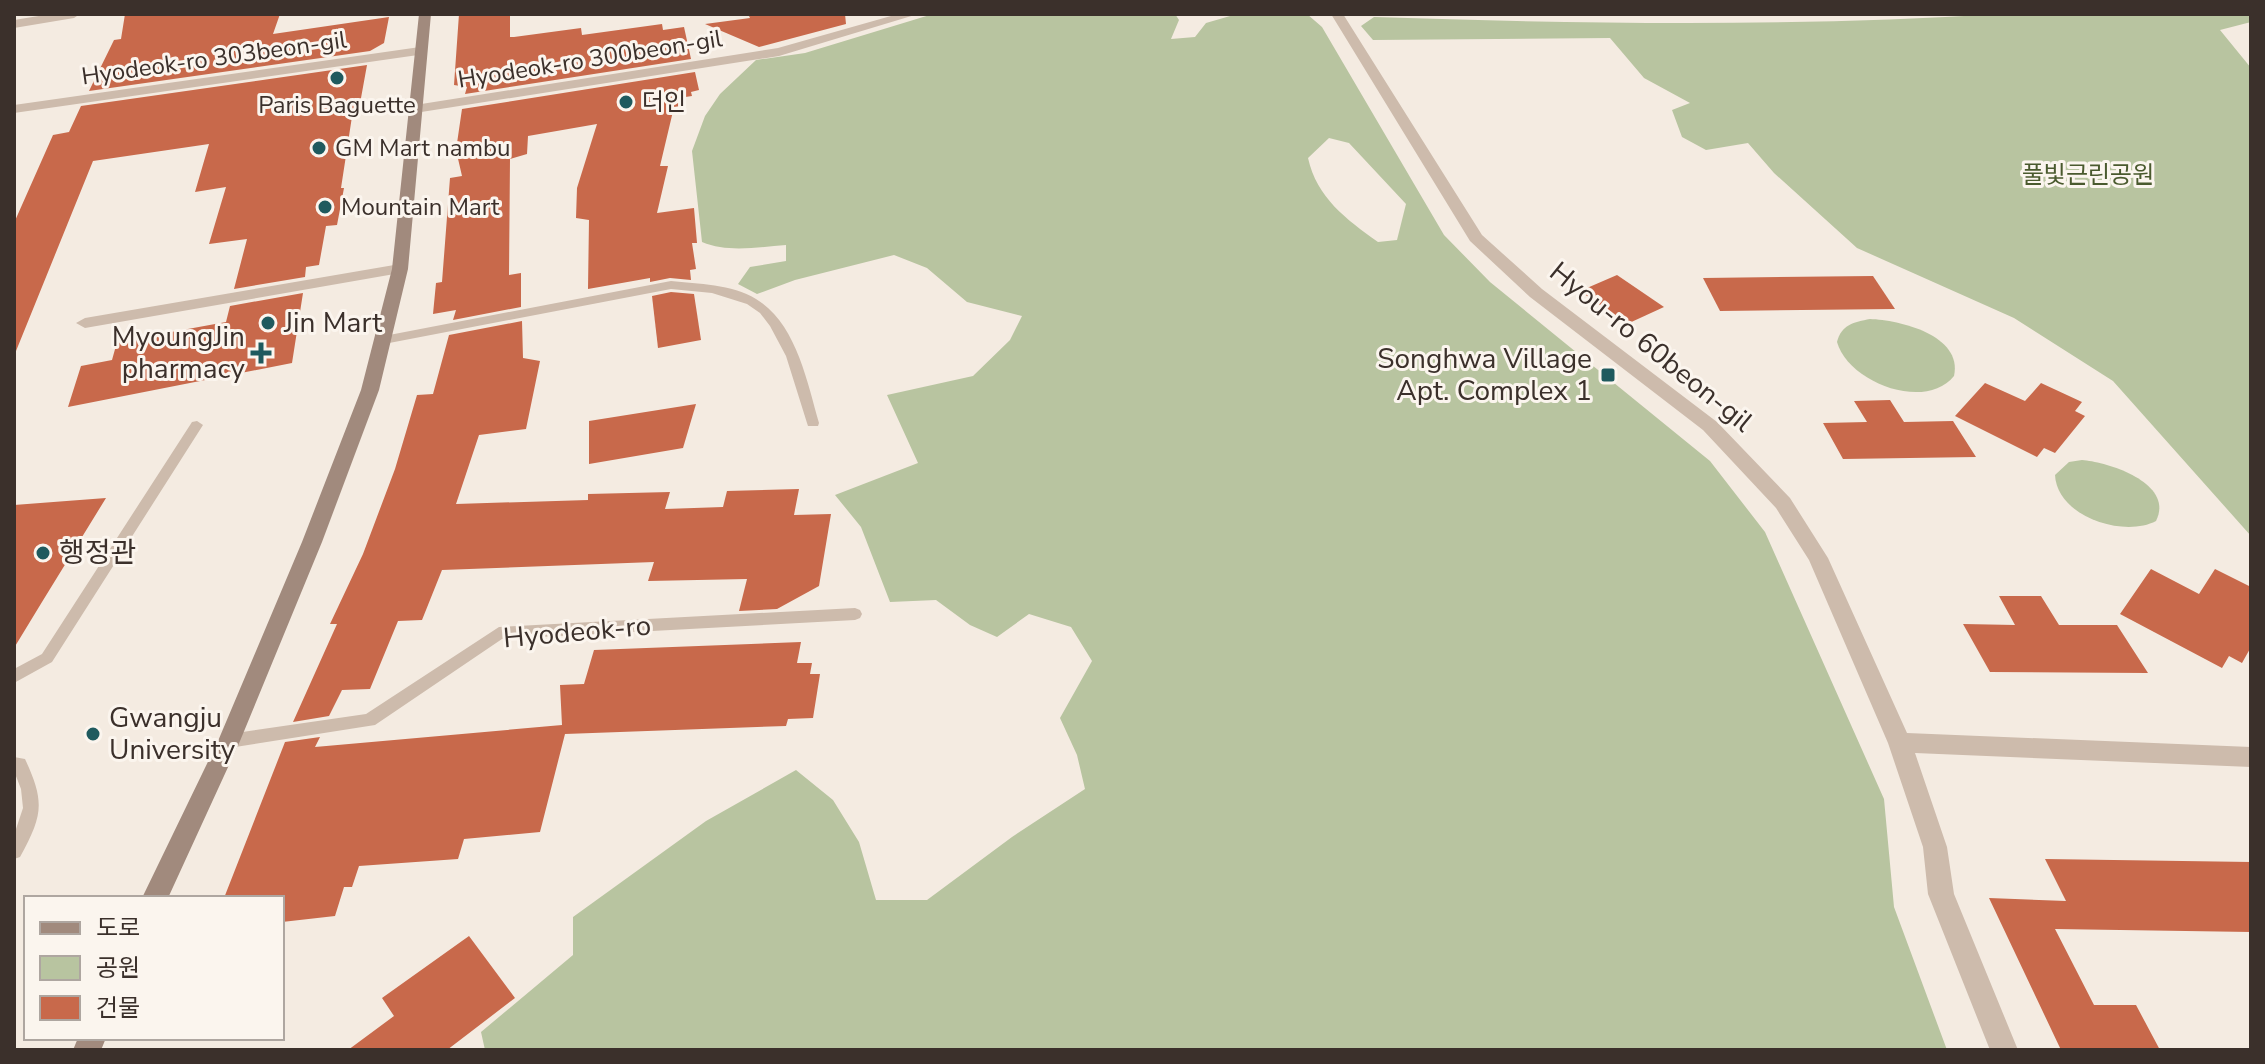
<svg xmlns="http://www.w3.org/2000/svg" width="2265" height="1064" font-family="'Nunito Sans','Noto Sans KR',sans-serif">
<rect width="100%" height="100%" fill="#f4ebe1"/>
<g fill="#b8c4a0" fill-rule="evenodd">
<path d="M933,14H1175L1179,20L1171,39L1195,37L1206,23L1237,14H1307L1322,27L1444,235L1490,282L1710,461L1765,532L1884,799L1894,907L1947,1050H485L481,1032L573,955V917L706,821L796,770L833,800L859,842L876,900H927L1012,837L1085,789L1077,755L1060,718L1092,661L1071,627L1029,614L997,637L970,625L936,600L890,602L861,527L835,495L918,463L887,395L973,376L1010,340L1022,316L967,302L927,268L894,255L795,280L757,294L738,284L750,267L786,261V245C758,247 728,253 702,242L692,151L705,116L720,94L756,60L805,53ZM1329,138L1349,143L1406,204L1397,240L1378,242C1346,219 1317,198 1308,158Z"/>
<path d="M2001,14H2251V22L2220,30L2251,68V536L2113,381L2014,318L1857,248L1774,173L1748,143L1706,150L1682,137L1672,110L1690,103L1644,78L1610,38L1373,40L1361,26L1374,17C1583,24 1792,27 2001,14Z"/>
<path d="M1870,319C1899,320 1963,335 1954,376C1925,412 1848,382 1837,342C1841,325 1854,322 1870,319Z"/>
<path d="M2082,460C2108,462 2175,483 2156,521C2124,538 2057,517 2055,475L2069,462Z"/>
</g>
<g fill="#c8694b">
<path d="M125,14H280L273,34L389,17L384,43L370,51L89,91L114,40L121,39Z"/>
<path d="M459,14H510V37H514L581,28L582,35L662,24L663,30L684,27L691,59L465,94L467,87L454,85Z"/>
<path d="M748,14H845L846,24L759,47L705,24L750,18Z"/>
<path d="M367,65L359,109L353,110L341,188H344L337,225L326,226L319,265L306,267L305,277L234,289L247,239L209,244L226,187L195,192L209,144L93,161L14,356V223L53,135L69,132L81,106Z"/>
<path d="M695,72L699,90L691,92L692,96L679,98L680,106L674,107L660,166H668L657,213L694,208L697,243H692L696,269L690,270L691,280L670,278L650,282V278L588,289L589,220L576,218L577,188L597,124L528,136L527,154L510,159L509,275L521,273V307L453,320L456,310L433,314L436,283L442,282L450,178L462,176L456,150L462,109Z"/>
<path d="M1617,275L1664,307L1627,324L1580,291Z"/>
<path d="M1873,276L1895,309L1720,311L1703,278Z"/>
<path d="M671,292L694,294L701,340L658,348L652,296Z"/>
<path d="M303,293L292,363L68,407L81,366L112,360L117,342L226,322L230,306Z"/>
<path d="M522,321L523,358L540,361L526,429L479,435L456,504L588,500V494L670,492L665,509L723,507L727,491L799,489L794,515L831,514L819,586L777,609L739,611L747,579L648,581L654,562L442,570L422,620L398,621L370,689L342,690L329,716L293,722L337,624H330L363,554L395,469L417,395L433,394L449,335Z"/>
<path d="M1985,383L2025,401L2041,383L2082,402L2075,411L2085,416L2055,453L2044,448L2037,457L1955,416Z"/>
<path d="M1890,400L1904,422L1953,421L1976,457L1843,459L1823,423L1867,422L1854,401Z"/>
<path d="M696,404L683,448L589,464V421Z"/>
<path d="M106,498L42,602L14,648V505Z"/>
<path d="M2151,569L2199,594L2215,569L2251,587V647L2242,663L2229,656L2222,668L2120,614Z"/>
<path d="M1999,596H2041L2059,625H2117L2148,673L1990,672L1963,624L2015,625Z"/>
<path d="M801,642L797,663H812L810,674H820L813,718L788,719L786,726L565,734L540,832L464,839L458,859L359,866L352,887H344L335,916L282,922V898H224L285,742L320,737L315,747L562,725L560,685L584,684L594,650Z"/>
<path d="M2045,859L2251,862V932L2055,929L2094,1005H2136L2160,1050H2061L1989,898L2066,901Z"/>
<path d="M469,936L515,998L447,1050H348L394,1016L382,998Z"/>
</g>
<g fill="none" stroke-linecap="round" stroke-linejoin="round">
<g fill="#cdbbac" fill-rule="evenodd">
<path d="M671,281C698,284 732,284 756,299C796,323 807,381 819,423L818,426H808L807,423L786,356L770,326L760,313L747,304L712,293L671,289L384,344L378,340L384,336Z"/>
<path d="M197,421L203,425L52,662L14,683V669L42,654L192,422Z"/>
<path d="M855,608L860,610L862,614L860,618L855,620L502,639L375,725L229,748L223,746L221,741L223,736L229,734L366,714L499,627Z"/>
<path d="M14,757L25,759C45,802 43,815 20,857L14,859V835L23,808L21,789L14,771Z"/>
</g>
<g fill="#cdbbac" fill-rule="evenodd">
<path d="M51,14H80L74,18L14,28V20Z"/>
<path d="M898,14H918L779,56L415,113L408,109L415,105L778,48Z"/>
<path d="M1331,14H1343L1482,235L1542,289L1717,422L1790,498L1828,558L1907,733L2251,747V767L1915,753L1947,847L1954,894L2018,1050H1990L1928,894L1923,847L1888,743L1809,560L1776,508L1703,430L1530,297L1470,241Z"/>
<path d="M420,47L425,48V54L14,113V105Z"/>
<path d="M400,264L406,266V272L85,328L76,323L85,318Z"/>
</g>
<g fill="#a18a7d" fill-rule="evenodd">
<path d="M419,14H431L408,269L379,390L322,542L240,741L168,898H142L218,741L302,542L361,390L392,269Z"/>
<path d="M78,1038H106L101,1050H73Z"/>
</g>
</g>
<g fill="#1f5a5e" stroke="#fbf5ee" stroke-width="3">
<circle cx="337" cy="78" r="8"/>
<circle cx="626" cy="102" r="8"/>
<circle cx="319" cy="148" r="8"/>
<circle cx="325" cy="207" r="8"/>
<circle cx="268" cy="323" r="8"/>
<path d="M257 341h8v8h8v8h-8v8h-8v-8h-8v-8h8z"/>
<rect x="1600" y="367" width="16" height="16" rx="4"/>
<circle cx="43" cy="553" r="8"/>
<circle cx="93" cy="734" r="8"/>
</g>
<g text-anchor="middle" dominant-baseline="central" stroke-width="6" stroke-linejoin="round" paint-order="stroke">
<g font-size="24" fill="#3b302b" stroke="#fbf5ee">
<text transform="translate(214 58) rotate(-8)">Hyodeok-ro 303beon-gil</text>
<text transform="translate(590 59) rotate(-9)">Hyodeok-ro 300beon-gil</text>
</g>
<g font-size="24" fill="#3b302b" stroke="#fbf5ee" text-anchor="start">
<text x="642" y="102">더인</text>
<text x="337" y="105" text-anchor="middle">Paris Baguette</text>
<text x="335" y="148">GM Mart nambu</text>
<text x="341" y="207">Mountain Mart</text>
</g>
<g font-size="24" fill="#4a5a2e" stroke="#fbf5ee">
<text x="2088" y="175">풀빛근린공원</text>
</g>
<g font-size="28" fill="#3b302b" stroke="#fbf5ee" text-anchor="start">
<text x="284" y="323">Jin Mart</text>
<text x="245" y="337" text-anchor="end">MyoungJin<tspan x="245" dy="32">pharmacy</tspan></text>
<text x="1592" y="359" text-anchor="end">Songhwa Village<tspan x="1592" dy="32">Apt. Complex 1</tspan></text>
<text x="59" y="553">행정관</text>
<text x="109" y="718">Gwangju<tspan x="109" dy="32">University</tspan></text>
</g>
<g font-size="28" fill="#3b302b" stroke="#fbf5ee">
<text transform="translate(1651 347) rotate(39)">Hyou-ro 60beon-gil</text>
<text transform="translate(577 632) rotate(-5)">Hyodeok-ro</text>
</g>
</g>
<rect width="2265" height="1064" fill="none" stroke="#3b302b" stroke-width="32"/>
<rect x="24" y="896" width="260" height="144" fill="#fbf5ee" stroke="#aea6a0" stroke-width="2"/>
<rect x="40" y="922" width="40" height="12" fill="#a18a7d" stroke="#aea6a0" stroke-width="2"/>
<text x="96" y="936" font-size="24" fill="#3b302b">도로</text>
<rect x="40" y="956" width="40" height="24" fill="#b8c4a0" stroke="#aea6a0" stroke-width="2"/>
<text x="96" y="976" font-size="24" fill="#3b302b">공원</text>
<rect x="40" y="996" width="40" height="24" fill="#c8694b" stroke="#aea6a0" stroke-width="2"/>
<text x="96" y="1016" font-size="24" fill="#3b302b">건물</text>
</svg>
